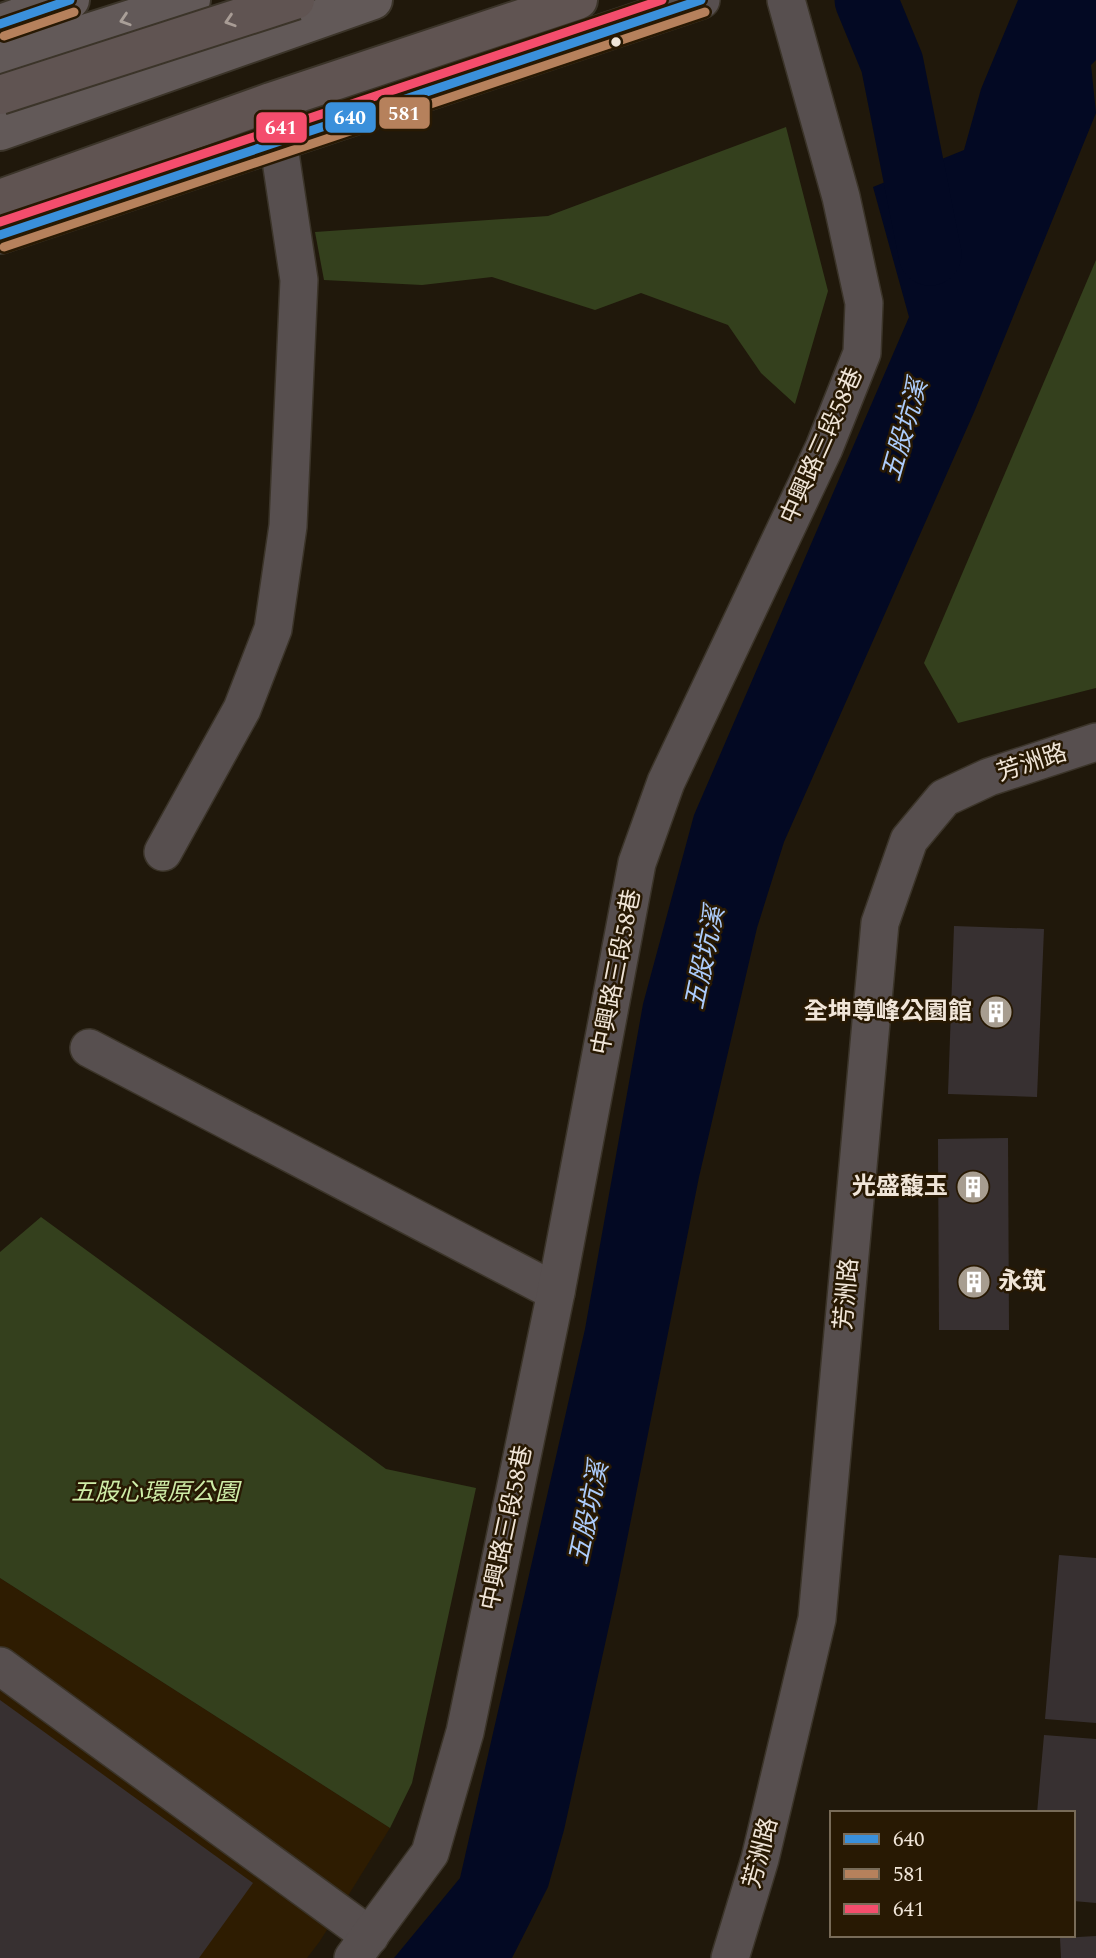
<svg xmlns="http://www.w3.org/2000/svg" width="1096" height="1958" font-family="Spectral,'Noto Sans TC',serif">
<rect width="100%" height="100%" fill="#20180b"/>
<path fill="#2e1c01" d="M0,1578L390,1828L320,1941L307,1958H0Z"/>
<g fill="#34401d">
<path d="M786,127L828,291L795,404L761,373L728,325L641,293L595,310L492,277L422,285L324,280L315,232L548,216Z"/>
<path d="M1096,260V688L958,723L924,663Z"/>
<path d="M41,1217L386,1469L476,1488L412,1783L390,1828L0,1578V1252Z"/>
</g>
<path fill="#030923" d="M1018,0H1096V60L1091,65L1096,113L975,410L784,842L757,928L699,1177L617,1590L564,1830L548,1887L512,1958H394L460,1878L585,1329L643,1004L694,815L909,317L873,187L964,150L981,89Z"/>
<g fill="none" stroke-linecap="round" stroke-linejoin="round">
<path stroke="#030923" stroke-width="63" d="M866,0L892,63L930,254"/>
</g>
<g fill="#373031">
<path d="M954,926L1044,929L1037,1097L948,1094Z"/>
<path d="M1008,1138L1009,1330H939L938,1139Z"/>
<path d="M1059,1555L1096,1558V1723L1045,1719Z"/>
<path d="M0,1700L253,1883L199,1958H0Z"/>
<path d="M1044,1735L1096,1739V1903L1073,1901V1813H1037Z"/>
<path d="M1096,1936V1958H1061L1060,1938Z"/>
</g>
<g fill="none" stroke-linecap="round" stroke-linejoin="round">
<defs>
<g id="minor">
<path d="M0,235L701,0"/>
<path d="M163,852L242,709L273,629L288,526L299,280L278,140"/>
<path d="M89,1048L556,1292"/>
<path d="M0,1666L370,1936"/>
<path d="M353,1958L430,1853L465,1732L556,1292L637,863L666,782L824,448L862,353L864,303L841,197L786,0"/>
<path d="M730,1958L760,1859L817,1619L880,923L909,840L944,798L989,777L1096,742"/>
</g>
<g id="major">
<path d="M0,24L70,0"/>
<path d="M0,61L191,0"/>
<path d="M0,131L373,0"/>
</g>
<path id="highway" d="M0,199L271,102L578,0"/>
</defs>
<use href="#minor" stroke="#3b3429" stroke-width="40"/>
<use href="#major" stroke="#3b3429" stroke-width="42"/>
<use href="#highway" stroke="#3b3429" stroke-width="42"/>
<use href="#minor" stroke="#574f4f" stroke-width="37"/>
<use href="#major" stroke="#625958" stroke-width="38"/>
<use href="#highway" stroke="#605452" stroke-width="38"/>
<defs>
<path id="highway-bridge" d="M0,95L295,0"/>
</defs>
<use href="#highway-bridge" stroke="#3b3429" stroke-width="42" stroke-linecap="butt"/>
<use href="#highway-bridge" stroke="#605452" stroke-width="38"/>
<defs>
<g id="bus-1">
<path d="M0,24L70,0"/>
<path d="M0,235L701,0"/>
</g>
<g id="bus-2">
<path d="M4,36L74,12"/>
<path d="M4,247L705,12"/>
</g>
<path id="bus-3" d="M0,222L662,0"/>
</defs>
<use href="#bus-1" stroke="#281903" stroke-width="14"/>
<use href="#bus-2" stroke="#281903" stroke-width="14"/>
<use href="#bus-3" stroke="#281903" stroke-width="14"/>
<use href="#bus-1" stroke="#3a90db" stroke-width="9"/>
<use href="#bus-2" stroke="#b6815c" stroke-width="9"/>
<use href="#bus-3" stroke="#f44d6c" stroke-width="9"/>
</g>
<defs><path id="oneway-chevron" d="M-2-3.5L2.5 0L-2 3.5" fill="none" stroke-width="1.6" stroke-linecap="round" stroke-linejoin="round" transform="scale(1.75)"/></defs>
<use stroke="#a99f98" href="#oneway-chevron" transform="translate(125 20) rotate(162)"/>
<use stroke="#a89c95" href="#oneway-chevron" transform="translate(230 21) rotate(162)"/>
<defs>
<symbol id="building-disc" viewBox="-11 -11 22 22"><circle r="9.5" fill="#a79d90" stroke="#281903"/><path d="M-4-6H4V6H1V3H-1V6H-4ZM-2.5-4.3h1.7v1.8h-1.7ZM.8-4.3h1.7v1.8H.8ZM-2.5-1h1.7V.8h-1.7ZM.8-1h1.7V.8H.8Z" fill="#fff"/></symbol>
</defs>
<g fill-rule="evenodd">
<use href="#building-disc" x="977" y="993" width="38" height="38"/>
<use href="#building-disc" x="954" y="1168" width="38" height="38"/>
<use href="#building-disc" x="955" y="1263" width="38" height="38"/>
</g>
<circle fill="#f0e5d8" stroke="#281903" stroke-width="2.5" cx="616" cy="42" r="6"/>
<g text-anchor="middle" dominant-baseline="central" stroke-width="5" stroke-linejoin="round" paint-order="stroke">
<g font-size="24" fill="#f0e5d8" stroke="#281903">
<text transform="translate(822 446) rotate(-66)">中興路三段58巷</text>
<text transform="translate(1032 763) rotate(-18)">芳洲路</text>
<text transform="translate(617 972) rotate(-79)">中興路三段58巷</text>
<text transform="translate(847 1294) rotate(-85)">芳洲路</text>
<text transform="translate(507 1528) rotate(-78)">中興路三段58巷</text>
<text transform="translate(761 1853) rotate(-75)">芳洲路</text>
</g>
<g font-size="24" font-weight="bold" fill="#f0e5d8" stroke="#281903" text-anchor="end">
<text x="972" y="1012">全坤尊峰公園館</text>
<text x="948" y="1187">光盛馥玉</text>
<text x="998" y="1282" text-anchor="start">永筑</text>
</g>
<g font-size="24" font-style="italic" fill="#cfeda8" stroke="#281903">
<text x="155" y="1493">五股心環原公園</text>
</g>
<g font-size="26" font-style="italic" fill="#acccfc" stroke="#281903">
<text transform="translate(905 430) rotate(-74)">五股坑溪</text>
<text transform="translate(705 958) rotate(-78)">五股坑溪</text>
<text transform="translate(589 1513) rotate(-78)">五股坑溪</text>
</g>
</g>
<g stroke="#281903" stroke-width="2.5">
<rect x="378" y="96" width="53" height="34" rx="7" fill="#b6815c"/>
<rect x="324" y="101" width="53" height="33" rx="7" fill="#3a90db"/>
<rect x="255" y="111" width="53" height="33" rx="7" fill="#f44d6c"/>
</g>
<g font-size="19" text-anchor="middle" font-weight="bold" fill="#fff">
<text x="404" y="120">581</text>
<text x="350" y="124">640</text>
<text x="281" y="134">641</text>
</g>
<rect x="830" y="1811" width="245" height="126" fill="#281903" stroke="#786b58" stroke-width="2"/>
<rect x="844" y="1834" width="35" height="10" fill="#3a90db" stroke="#786b58" stroke-width="2"/>
<text x="893" y="1846" font-size="21" fill="#f0e5d8">640</text>
<rect x="844" y="1869" width="35" height="10" fill="#b6815c" stroke="#786b58" stroke-width="2"/>
<text x="893" y="1881" font-size="21" fill="#f0e5d8">581</text>
<rect x="844" y="1904" width="35" height="10" fill="#f44d6c" stroke="#786b58" stroke-width="2"/>
<text x="893" y="1916" font-size="21" fill="#f0e5d8">641</text>
</svg>
